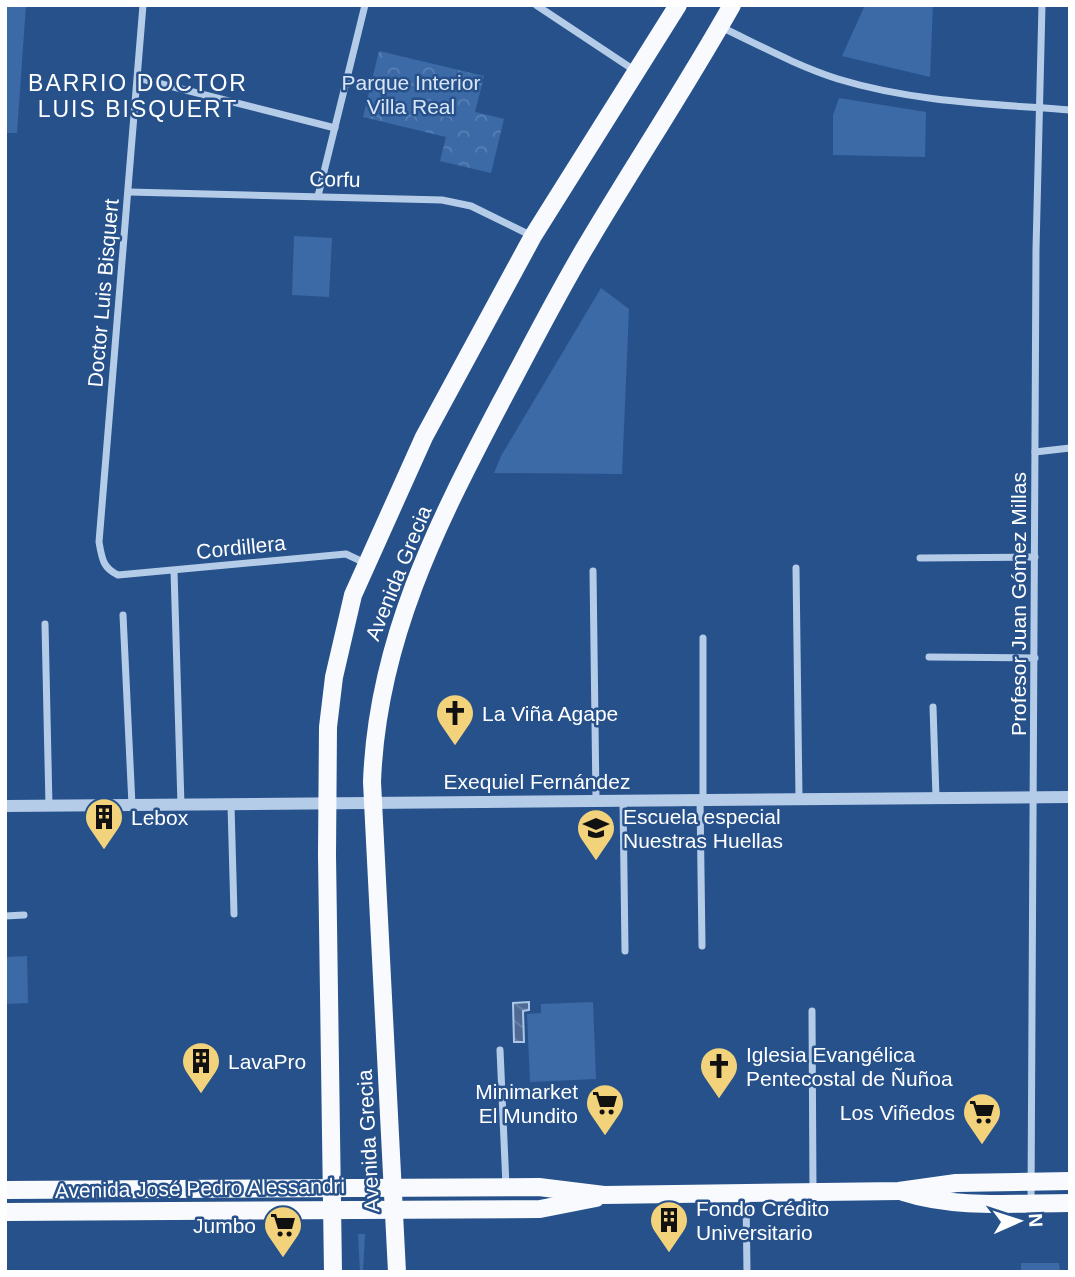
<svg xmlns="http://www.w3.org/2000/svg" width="1075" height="1277" font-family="Arial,sans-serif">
<defs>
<pattern id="forest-crowns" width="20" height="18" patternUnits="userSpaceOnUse" patternTransform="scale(1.75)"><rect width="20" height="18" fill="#3c6aa7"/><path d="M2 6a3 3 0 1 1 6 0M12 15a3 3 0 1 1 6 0" fill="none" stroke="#5980b4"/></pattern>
<pattern id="water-waves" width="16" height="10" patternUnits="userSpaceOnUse" patternTransform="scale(1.75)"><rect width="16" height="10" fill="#4e6a93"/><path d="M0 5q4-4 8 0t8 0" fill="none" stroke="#6980a3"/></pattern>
</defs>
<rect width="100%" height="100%" fill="#27518a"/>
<g fill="#3c6aa7">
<path d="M5,5H26L17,133H5Z"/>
<path d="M865,5H933L930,77L842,56Z"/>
<path d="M839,98L926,112L925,157L833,155V115Z"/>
<path d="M294,236L332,238L329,297L292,295Z"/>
<path d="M601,288L629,309L622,474L494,473L501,456Z"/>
<path d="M27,956L28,1003L5,1004V957Z"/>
<path d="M593,1002L596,1079L530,1082L527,1014L541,1013V1004Z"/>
<path d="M358,1234H365L363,1272H360Z"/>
<path d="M1021,1263H1059L1060,1272H1021Z"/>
</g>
<path fill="url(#forest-crowns)" d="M379,51L484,76L475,112L504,119L491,173L440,161L446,137L363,117Z"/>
<path fill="url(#water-waves)" stroke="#aac6ea" stroke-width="2" d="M529,1002V1010L523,1011L524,1042H514L513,1003Z"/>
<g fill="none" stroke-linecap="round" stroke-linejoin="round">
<g stroke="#b5cce9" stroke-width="7">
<path d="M143,5L99,542C102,559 103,568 118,575L346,554L365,563"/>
<path d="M536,5L637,72"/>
<path d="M721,27C759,45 797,66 838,79C913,102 992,104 1070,110"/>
<path d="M138,78L335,128"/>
<path d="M129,192L442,200L471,206L532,236"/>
<path d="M318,196L365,5"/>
<path d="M1035,452L1070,448"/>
<path d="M920,558L1035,557"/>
<path d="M796,568L799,798"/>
<path d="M174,571L181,805"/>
<path d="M593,571L596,799"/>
<path d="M123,615L132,805"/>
<path d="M45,624L49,806"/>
<path d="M703,638V799"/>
<path d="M929,657L1035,658"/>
<path d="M933,707L936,797"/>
<path d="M700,799L702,946"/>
<path d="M623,800L625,951"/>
<path d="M231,805L234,914"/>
<path d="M5,916L24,915"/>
<path d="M812,1011L813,1192"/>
<path d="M500,1050L506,1186"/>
<path d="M746,1194L747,1272"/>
<path d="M1031,1201L1036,249L1042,5"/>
</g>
<path stroke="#b5cce9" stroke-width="12" d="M5,806L1070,797"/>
<g stroke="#f8fafe" stroke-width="18">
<path d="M5,1190L539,1187L604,1195L899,1191L956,1183L1070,1181"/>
<path d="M903,1192C955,1209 1015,1203 1070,1203"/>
<path d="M5,1212L540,1209L596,1198"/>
<path d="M333,1272L327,855L328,727L334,677L353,595L424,437L533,236L678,5"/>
<path d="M397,1272L372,782C377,642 436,526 500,404C529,350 557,294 589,241C636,162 687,85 732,5"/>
</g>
</g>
<defs>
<symbol id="church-pin" viewBox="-11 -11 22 30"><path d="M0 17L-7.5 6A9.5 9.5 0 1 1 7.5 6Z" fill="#f2d27b" stroke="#27518a"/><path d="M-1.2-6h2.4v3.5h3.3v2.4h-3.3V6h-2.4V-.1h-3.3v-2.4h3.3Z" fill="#111"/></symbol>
<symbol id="building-pin" viewBox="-11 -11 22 30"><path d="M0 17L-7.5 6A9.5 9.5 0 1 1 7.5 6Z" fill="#f2d27b" stroke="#27518a"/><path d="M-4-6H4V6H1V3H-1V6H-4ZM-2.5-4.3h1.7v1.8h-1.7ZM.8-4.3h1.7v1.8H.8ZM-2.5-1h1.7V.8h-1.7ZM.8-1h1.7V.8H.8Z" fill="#111"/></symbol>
<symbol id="school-pin" viewBox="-11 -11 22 30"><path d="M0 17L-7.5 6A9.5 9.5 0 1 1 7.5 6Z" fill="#f2d27b" stroke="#27518a"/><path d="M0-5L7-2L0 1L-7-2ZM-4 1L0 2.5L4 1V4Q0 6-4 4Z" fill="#111"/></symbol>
<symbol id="supermarket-pin" viewBox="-11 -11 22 30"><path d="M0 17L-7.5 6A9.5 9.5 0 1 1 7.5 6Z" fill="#f2d27b" stroke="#27518a"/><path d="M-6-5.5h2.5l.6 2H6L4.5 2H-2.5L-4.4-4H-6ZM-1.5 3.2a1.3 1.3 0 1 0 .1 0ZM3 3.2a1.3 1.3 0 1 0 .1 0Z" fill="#111"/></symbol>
</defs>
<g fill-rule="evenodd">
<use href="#church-pin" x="433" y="691" width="44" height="60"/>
<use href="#building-pin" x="82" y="795" width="44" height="60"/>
<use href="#school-pin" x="574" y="806" width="44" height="60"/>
<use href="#building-pin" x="179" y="1039" width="44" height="60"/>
<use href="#church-pin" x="697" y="1044" width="44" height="60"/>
<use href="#supermarket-pin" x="583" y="1081" width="44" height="60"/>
<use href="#supermarket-pin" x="960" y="1090" width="44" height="60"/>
<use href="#building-pin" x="647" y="1198" width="44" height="60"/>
<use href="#supermarket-pin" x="261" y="1203" width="44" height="60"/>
</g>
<g text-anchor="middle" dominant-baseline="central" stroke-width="5" stroke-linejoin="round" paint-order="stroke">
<g font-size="21" fill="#d9e6f7" stroke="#27518a">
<text x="411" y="82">Parque Interior<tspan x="411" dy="24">Villa Real</tspan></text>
</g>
<g font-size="21" fill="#fff" stroke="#27518a">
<text transform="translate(335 179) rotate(1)">Corfu</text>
<text transform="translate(103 293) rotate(-85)">Doctor Luis Bisquert</text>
<text transform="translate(241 547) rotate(-6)">Cordillera</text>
<text transform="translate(398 573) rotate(-68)">Avenida Grecia</text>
<text transform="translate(1018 604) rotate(-90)">Profesor Juan Gómez Millas</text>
<text x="537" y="781">Exequiel Fernández</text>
<text transform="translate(368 1141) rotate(-93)">Avenida Grecia</text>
<text transform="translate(200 1188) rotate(-1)">Avenida José Pedro Alessandri</text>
</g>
<g font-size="21" fill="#fff" stroke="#27518a" text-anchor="start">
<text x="482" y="713">La Viña Agape</text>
<text x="623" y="816">Escuela especial<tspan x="623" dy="24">Nuestras Huellas</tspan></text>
<text x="131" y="817">Lebox</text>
<text x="746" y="1054">Iglesia Evangélica<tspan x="746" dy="24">Pentecostal de Ñuñoa</tspan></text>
<text x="228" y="1061">LavaPro</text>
<text x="578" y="1091" text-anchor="end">Minimarket<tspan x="578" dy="24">El Mundito</tspan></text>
<text x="955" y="1112" text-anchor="end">Los Viñedos</text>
<text x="696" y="1208">Fondo Crédito<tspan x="696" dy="24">Universitario</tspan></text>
<text x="256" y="1225" text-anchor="end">Jumbo</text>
</g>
<g font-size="23" letter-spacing="2" fill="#fff" stroke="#27518a">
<text x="138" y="83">BARRIO DOCTOR<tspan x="138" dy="26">LUIS BISQUERT</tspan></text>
</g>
</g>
<rect width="1075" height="1277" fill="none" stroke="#ffffff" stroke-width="14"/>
<g transform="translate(1019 1221) rotate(87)" stroke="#27518a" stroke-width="5" paint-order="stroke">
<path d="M0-5L12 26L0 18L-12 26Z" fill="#ffffff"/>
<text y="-10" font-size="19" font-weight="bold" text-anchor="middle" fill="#ffffff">N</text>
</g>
</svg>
